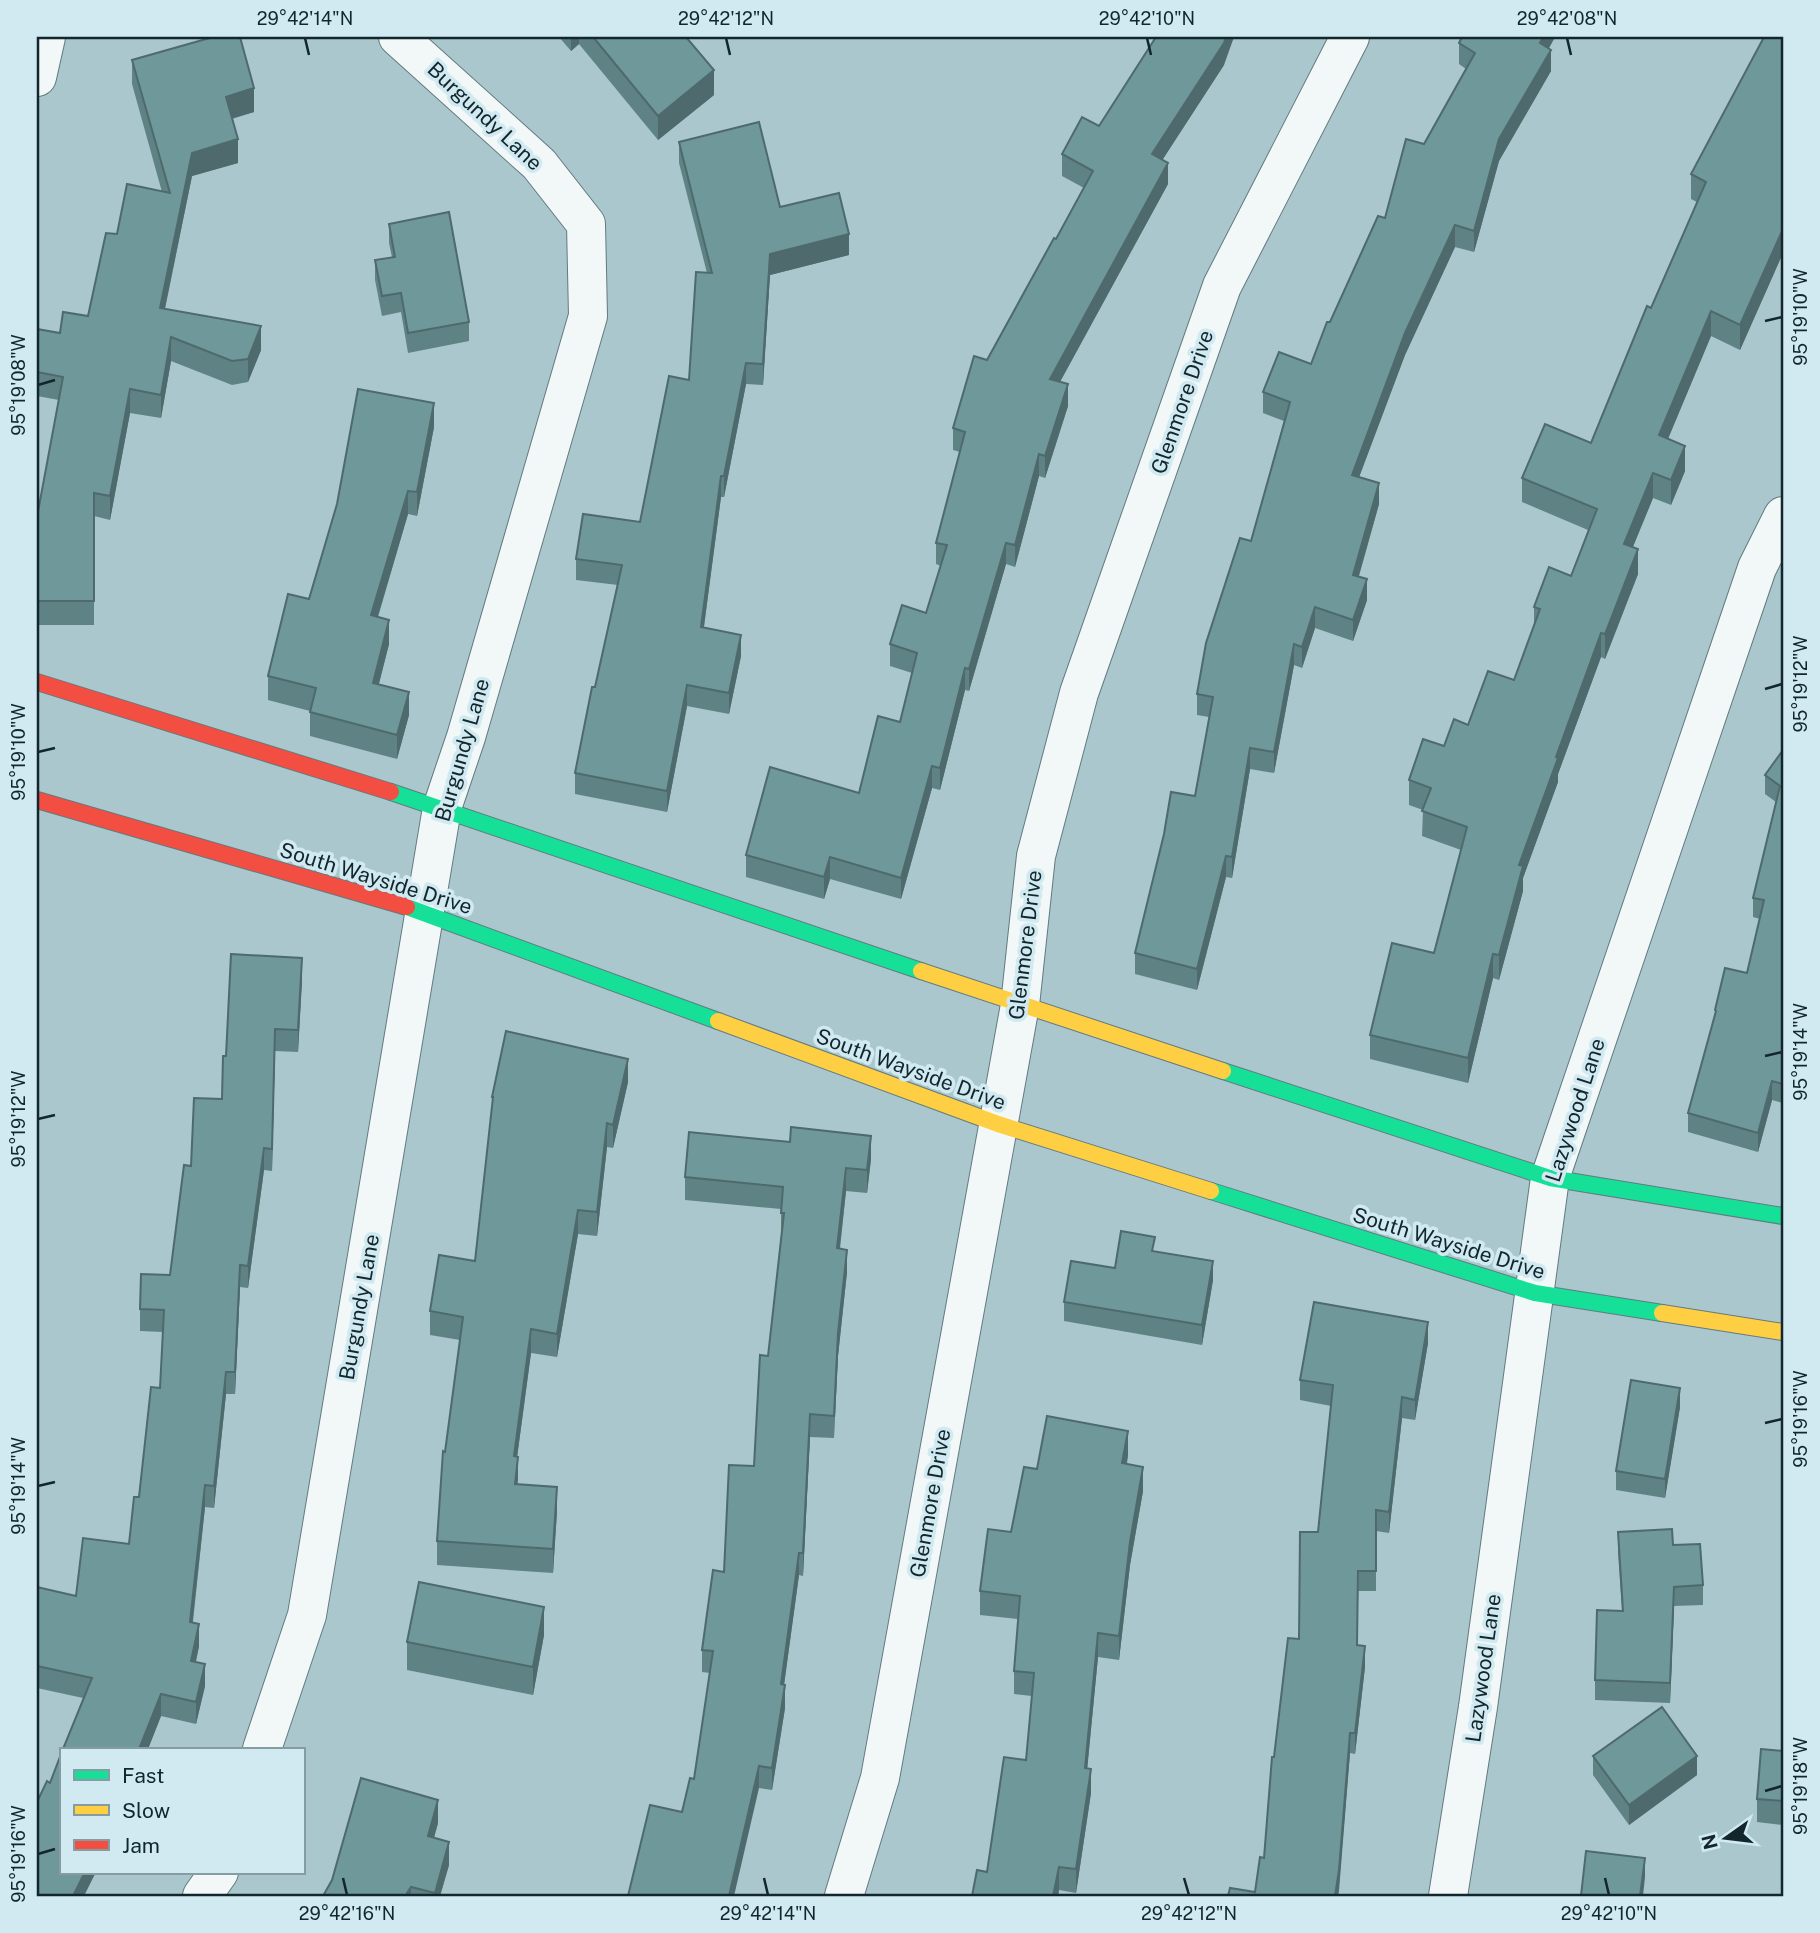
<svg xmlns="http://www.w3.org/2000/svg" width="1820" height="1933" font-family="'Public Sans',sans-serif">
<rect width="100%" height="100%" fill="#aac7ce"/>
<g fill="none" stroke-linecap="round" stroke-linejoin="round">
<defs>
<g id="street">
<path d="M37,77L46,37"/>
<path d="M262,1749L307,1615L442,808L466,737L588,316L586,224L539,164L398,37"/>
<path d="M202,1896L219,1872"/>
<path d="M844,1896L880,1778L1020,1005L1036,856L1079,693L1222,286L1350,37"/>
<path d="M1448,1896L1478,1707L1550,1178L1757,568L1783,516"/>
</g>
<g id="fast">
<path d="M391,792L921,971"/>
<path d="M407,907L718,1021"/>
<path d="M1223,1071L1550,1178L1783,1216"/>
<path d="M1211,1191L1535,1293L1662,1313"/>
</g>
<g id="slow">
<path d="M921,971L1223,1071"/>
<path d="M718,1021L998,1124L1211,1191"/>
<path d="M1662,1313L1783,1332"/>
</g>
<g id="jam">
<path d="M37,682L391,792"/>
<path d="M37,800L407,907"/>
</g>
</defs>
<use href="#street" stroke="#637a7f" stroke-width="40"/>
<use href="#fast" stroke="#637a7f" stroke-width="18"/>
<use href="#slow" stroke="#637a7f" stroke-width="18"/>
<use href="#jam" stroke="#637a7f" stroke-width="18"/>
<use href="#street" stroke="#f2f7f8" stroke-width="38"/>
<use href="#fast" stroke="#16e098" stroke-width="16"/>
<use href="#slow" stroke="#ffcf43" stroke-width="16"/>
<use href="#jam" stroke="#f24e42" stroke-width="16"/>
</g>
<g fill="#5f8385">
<path d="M559,37H686L714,95L658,140L579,44L571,51Z"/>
<path d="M1462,37H1555L1549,48L1551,71L1499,161L1474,252L1455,247L1405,355L1359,477L1379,504L1359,576L1367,600L1353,641L1315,628L1302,668L1294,665L1274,773L1250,769L1232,878L1226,877L1197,990L1135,974V953L1195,796L1209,717L1197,715V694L1251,541L1284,421L1263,413V392L1311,364L1330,322L1424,144L1466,69L1459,64V43Z"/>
<path d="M1764,37L1783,253L1740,350L1711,336L1668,439L1685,471L1671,505L1653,498L1633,547L1638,574L1605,659L1601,657L1558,774V782L1523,878V891L1499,980L1493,978L1468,1083L1370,1059V1035L1434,953L1461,850L1422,836L1423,810L1409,805V780L1468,725L1514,680L1534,624V607L1571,576L1588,530L1522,502V478L1591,443L1697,202L1691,199V174Z"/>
<path d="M132,60L254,112L232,119L238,163L192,176L165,309L261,350L248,382L232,385L171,361L161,418L130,413L110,520L94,516V625H37V517L59,400L37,396V329L60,333L88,316L117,234L162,192L132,84Z"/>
<path d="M1224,65L1162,160L1168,184L1060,382L1068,406L1045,478L1039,476L1015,567L1006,564L969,691L965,690L940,790L932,788L901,899L830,879L824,899L746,877V855L859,793L900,722L912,673L890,666V644L926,613L941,566L936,564V543L960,452L953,450V428L987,360L1056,239L1084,188L1062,176V154L1099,126Z"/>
<path d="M679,142L780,207L849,255L770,275L763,385L746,384L724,497H721L704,627L741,656L729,714L687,706L667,812L575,794V773L618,585L576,580V559L640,522L689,380L707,273L679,163Z"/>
<path d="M389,224L469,322V341L408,353L401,312L382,316L375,280V260L392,257L389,243Z"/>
<path d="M434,427L417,516L408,514L378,617L389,644L379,684L409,715L397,759L310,736V711L268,700V676L309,599Z"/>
<path d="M1783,750V1103L1772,1100L1758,1152L1688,1132V1113L1715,1016V1010L1747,973L1760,919L1753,917V898L1776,802L1765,794V775Z"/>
<path d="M302,980L298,1052L275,1051L272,1171L264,1170L248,1288L240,1287L235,1394H226L214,1508L205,1507L193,1622L199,1646L196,1662L205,1686L196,1724L161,1716L148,1749H63L83,1698L37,1688V1587L76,1596L129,1544L160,1388L163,1332L140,1331V1309L170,1275L191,1166L222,1099L226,1056Z"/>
<path d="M628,1082L613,1148L607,1147L597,1236L578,1234L557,1357L531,1353L517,1457V1484L557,1511L553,1573L437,1565V1541L445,1452L460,1340L430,1335V1311L475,1261L492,1114V1097Z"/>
<path d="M871,1159L867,1193L846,1191L840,1249L847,1272L838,1356L834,1438L810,1437L803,1576L799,1575L784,1685L785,1708L772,1790L759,1788L682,1812L694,1779L710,1673L702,1672V1650L754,1466L768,1356L781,1235V1209L685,1200V1177Z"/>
<path d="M1155,1252L1213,1280L1202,1345L1064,1321V1302L1115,1268Z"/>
<path d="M1428,1343L1415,1420L1402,1418L1389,1533L1376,1531V1591H1358L1357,1645L1365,1667L1355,1754L1350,1753L1338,1896H1228L1255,1892L1264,1858L1274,1757L1299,1639L1318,1532L1331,1406L1300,1400V1380Z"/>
<path d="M1680,1407L1665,1498L1616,1490V1471Z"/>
<path d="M1128,1455L1127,1464L1143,1491L1130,1565L1119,1660L1098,1657L1087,1769L1091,1793L1076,1893L1059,1890L1058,1896H972L987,1872L1026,1760L1032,1696L1014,1694V1671L1018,1619L980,1615V1591L1011,1532L1037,1469Z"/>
<path d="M1618,1532L1673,1545L1703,1585V1605L1674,1606L1670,1703L1595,1700V1680L1622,1610L1618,1552Z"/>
<path d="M544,1635L533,1695L407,1670V1642Z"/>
<path d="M1783,1751V1825L1757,1822V1799Z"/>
<path d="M1593,1756L1697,1775L1629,1825L1593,1775Z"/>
<path d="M438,1823L434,1838L449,1865L440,1896H323Z"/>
</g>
<g fill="#4e6a6c">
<path d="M571,37H579V44L571,51Z"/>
<path d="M1226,37H1234L1224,65L1152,176V154Z"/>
<path d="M1543,37H1555L1540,64V43Z"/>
<path d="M1551,50V71L1499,161L1474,252V231L1499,139Z"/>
<path d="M714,70V95L658,140V116Z"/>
<path d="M254,88V112L226,120V97Z"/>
<path d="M238,139V163L192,176L160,332V308L192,153Z"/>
<path d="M1168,163V184L1050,400V379Z"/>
<path d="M1455,225V247L1405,355L1352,496V475L1405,333Z"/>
<path d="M1783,229V253L1740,350V325Z"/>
<path d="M849,234V255L770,275L763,385V364L770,254Z"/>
<path d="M1711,311V336L1659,460V435Z"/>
<path d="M261,326V350L248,382V359Z"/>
<path d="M171,337V361L161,418V395Z"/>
<path d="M746,363V384L724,497V476Z"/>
<path d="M1068,384V406L1045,478V456Z"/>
<path d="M130,389V413L110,520V496Z"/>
<path d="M434,403V427L417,516V492Z"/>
<path d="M1685,446V471L1671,505V480Z"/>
<path d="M1039,454V476L1015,567V545Z"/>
<path d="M1653,473V498L1624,568V544Z"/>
<path d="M721,476V497L701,648V627Z"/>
<path d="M1379,483V504L1353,596V575Z"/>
<path d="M408,491V514L371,639V615Z"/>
<path d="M1006,543V564L969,691V669Z"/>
<path d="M1638,549V574L1605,659V634Z"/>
<path d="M1367,579V600L1353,641V620Z"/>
<path d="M1315,607V628L1302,668V647Z"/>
<path d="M389,620V644L373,706V683Z"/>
<path d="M1601,633V657L1558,774V782L1523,878V891L1499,980V955L1519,865L1556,757Z"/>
<path d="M741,635V656L729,714V693Z"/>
<path d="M1294,644V665L1274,773V752Z"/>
<path d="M965,668V690L940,790V768Z"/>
<path d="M687,685V706L667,812V791Z"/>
<path d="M409,692V715L397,759V735Z"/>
<path d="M1250,748V769L1232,878V857Z"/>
<path d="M932,766V788L901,899V878Z"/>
<path d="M1226,856V877L1197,990V969Z"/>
<path d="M830,857V879L824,899V877Z"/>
<path d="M1493,954V978L1468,1083V1058Z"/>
<path d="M302,958V980L298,1052V1030Z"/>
<path d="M275,1029V1051L272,1171V1149Z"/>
<path d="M628,1059V1082L613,1148V1125Z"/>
<path d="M1772,1081V1100L1758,1152V1133Z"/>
<path d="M607,1123V1147L597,1236V1212Z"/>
<path d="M871,1136V1159L867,1193V1170Z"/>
<path d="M264,1148V1170L248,1288V1266Z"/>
<path d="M846,1168V1191L837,1271V1248Z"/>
<path d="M578,1210V1234L557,1357V1334Z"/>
<path d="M847,1250V1272L838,1356L834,1438L838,1333Z"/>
<path d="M1213,1261V1280L1202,1345V1325Z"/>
<path d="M240,1265V1287L235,1394V1372Z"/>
<path d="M1428,1322V1343L1415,1420V1400Z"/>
<path d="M531,1329V1353L514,1480V1456Z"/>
<path d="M226,1372V1394L214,1508V1486Z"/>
<path d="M1680,1388V1407L1665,1498V1479Z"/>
<path d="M1402,1397V1418L1389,1533V1512Z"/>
<path d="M810,1414V1437L803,1576V1553Z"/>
<path d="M1128,1431V1455L1122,1487V1463Z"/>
<path d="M518,1457V1480L515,1508V1484Z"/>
<path d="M1143,1467V1491L1130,1565L1119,1660V1636L1130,1542Z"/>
<path d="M205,1485V1507L190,1644V1622Z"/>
<path d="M557,1487V1511L553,1573V1549Z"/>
<path d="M799,1553V1575L781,1707V1684Z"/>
<path d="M1674,1587V1606L1670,1703V1683Z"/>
<path d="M544,1607V1635L533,1695V1667Z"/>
<path d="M199,1624V1646L191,1683V1661Z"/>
<path d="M1098,1633V1657L1085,1792V1768Z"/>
<path d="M1365,1646V1667L1355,1754V1733Z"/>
<path d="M205,1664V1686L196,1724V1702Z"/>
<path d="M785,1685V1708L772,1790V1768Z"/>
<path d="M161,1694V1716L148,1749H139Z"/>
<path d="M1350,1733V1753L1339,1891L1338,1896H1335Z"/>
<path d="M1697,1756V1775L1629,1825V1805Z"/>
<path d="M759,1766V1788L734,1896H729Z"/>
<path d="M1091,1769V1793L1076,1893V1869Z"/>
<path d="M438,1800V1823L428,1858V1836Z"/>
<path d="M449,1842V1865L440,1896H435Z"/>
<path d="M1645,1858V1877L1643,1896H1640Z"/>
<path d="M1059,1867V1890L1058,1896H1053Z"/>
<path d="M85,1872H96L84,1896H73Z"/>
<path d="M411,1887V1896H405Z"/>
</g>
<g fill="#6f989b" stroke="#4e6a6c" stroke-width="2">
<path d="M213,37H240L254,88L226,97L238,139L192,153L160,308L261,326L248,359L232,361L171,337L161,395L130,389L110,496L94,493V601H37V517L63,377L37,372V329L60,333L63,312L88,316L106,233L117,234L127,184L170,193L132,60Z"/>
<path d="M593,37H686L714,70L658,116Z"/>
<path d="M1156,37H1226L1224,43L1152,154L1168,163L1050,379L1068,384L1045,456L1039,454L1015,545L1006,543L969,669L965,668L940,768L932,766L901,878L830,857L824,877L746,855L770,767L859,793L878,716L900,722L917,653L890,644L902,605L926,613L947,545L936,543L965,432L953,428L974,356L987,360L1054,238L1056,239L1093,171L1062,154L1082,117L1099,126Z"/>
<path d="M1462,37H1543L1540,43L1551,50L1499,139L1474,231L1455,225L1405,333L1352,475L1379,483L1353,575L1367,579L1353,620L1315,607L1302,647L1294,644L1274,752L1250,748L1232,857L1226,856L1197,969L1135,953L1164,834L1171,792L1195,796L1213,697L1197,694L1206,643L1240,538L1251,541L1290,402L1263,392L1279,352L1311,364L1327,322H1330L1378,216L1385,218L1406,139L1424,144L1475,53L1459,43Z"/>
<path d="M1764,37H1783V229L1740,325L1711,311L1659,435L1685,446L1671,480L1653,473L1624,544L1638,549L1605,634L1601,633L1556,757L1558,758L1519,865L1523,866L1499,955L1493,954L1468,1058L1370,1035L1392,943L1434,953L1467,827L1422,811L1431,788L1409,780L1423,739L1444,746L1454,719L1468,725L1488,671L1514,680L1540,609L1534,607L1549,567L1571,576L1597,509L1522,478L1545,424L1591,443L1647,306L1651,308L1706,182L1691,174Z"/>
<path d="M759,122L780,207L839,193L849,234L770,254L763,364L746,363L724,476H721L701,627L741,635L729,693L687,685L667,791L575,773L592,687H595L622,565L576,559L583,514L640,522L669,376L689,380L696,272L712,273L679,142Z"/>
<path d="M449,212L469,322L408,333L401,293L382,296L375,260L395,257L389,224Z"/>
<path d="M358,389L434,403L417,492L408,491L371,615L389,620L373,683L409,692L397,735L310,712L316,688L268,676L288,594L309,599L337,504Z"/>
<path d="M1783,750V1084L1772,1081L1758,1133L1688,1113L1716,1011L1715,1010L1725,968L1747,973L1764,900L1753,898L1780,786L1765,775Z"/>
<path d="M231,954L302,958L298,1030L275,1029L272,1149L264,1148L248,1266L240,1265L235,1372H226L214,1486L205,1485L190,1622L199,1624L191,1661L205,1664L196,1702L161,1694L139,1749H63L92,1678L37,1666V1587L76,1596L83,1538L129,1544L134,1497H139L151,1387L160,1388L164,1310L140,1309L141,1274L170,1275L184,1165L191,1166L194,1098L222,1099L223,1056H226Z"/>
<path d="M506,1031L628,1059L613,1125L607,1123L597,1212L578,1210L557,1334L531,1329L514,1456L518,1457L515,1484L557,1487L553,1549L437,1541L443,1451L445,1452L463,1317L430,1311L439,1255L475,1261L493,1097H492Z"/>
<path d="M791,1127L871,1136L867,1170L846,1168L837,1248L847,1250L838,1333L834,1416L810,1414L803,1553H799L781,1684L785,1685L772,1768L759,1766L729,1896H628L650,1805L682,1812L690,1778L694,1779L713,1651L702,1650L713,1570L724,1572L729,1465L754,1466L760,1355L768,1356L784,1213H781L783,1187L685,1177L689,1132L790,1142Z"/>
<path d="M1121,1231L1155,1237L1152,1251L1213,1261L1202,1325L1064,1302L1071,1261L1115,1268Z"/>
<path d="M1314,1302L1428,1322L1415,1400L1402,1397L1389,1512L1376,1510V1571H1358L1357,1645L1365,1646L1355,1733H1350L1339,1870L1335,1896H1228L1230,1888L1255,1892L1260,1857L1264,1858L1272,1757H1274L1288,1638L1299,1639L1300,1532H1318L1333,1385L1300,1380Z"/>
<path d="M1631,1380L1680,1388L1665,1479L1616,1471Z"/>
<path d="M1047,1416L1128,1431L1122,1463L1143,1467L1130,1542L1119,1636L1098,1633L1085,1768L1091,1769L1076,1869L1059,1867L1053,1896H972L977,1870L987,1872L1004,1757L1026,1760L1034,1673L1014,1671L1020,1596L980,1591L988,1529L1011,1532L1024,1467L1037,1469Z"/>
<path d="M1672,1529L1673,1545L1700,1544L1703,1585L1674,1587L1670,1683L1595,1680L1597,1610L1623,1611L1618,1532Z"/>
<path d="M419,1582L544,1607L533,1667L407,1642Z"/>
<path d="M1662,1707L1697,1756L1629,1805L1593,1756Z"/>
<path d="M1761,1749L1783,1751V1801L1757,1799Z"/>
<path d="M61,1754V1872H85L73,1896H37V1802L47,1781L50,1783Z"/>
<path d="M361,1778L438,1800L428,1836L449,1842L435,1893L411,1887L405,1896H323L332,1880Z"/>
<path d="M1586,1851L1645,1858L1640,1896H1581Z"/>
</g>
<path fill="none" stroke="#12262b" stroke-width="2.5" d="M305,38L309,55M726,38L730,55M1147,38L1151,55M1567,38L1571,55M1765,321L1782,317M38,385L55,380M1765,689L1782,684M38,752L55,748M1765,1056L1782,1052M38,1119L55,1115M1765,1423L1782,1419M38,1486L55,1482M1765,1791L1782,1786M38,1854L55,1849M343,1878L347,1895M764,1878L768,1895M1184,1878L1189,1895M1605,1878L1609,1895"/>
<g text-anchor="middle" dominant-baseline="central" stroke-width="7" stroke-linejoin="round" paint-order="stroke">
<g font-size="21" fill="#12262b" stroke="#d1eaf2">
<text transform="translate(485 116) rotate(43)">Burgundy Lane</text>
<text transform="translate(1182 402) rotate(-71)">Glenmore Drive</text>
<text transform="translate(462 750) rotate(-74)">Burgundy Lane</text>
<text transform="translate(376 878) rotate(17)">South Wayside Drive</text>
<text transform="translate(1025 945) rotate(-83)">Glenmore Drive</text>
<text transform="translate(911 1069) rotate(20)">South Wayside Drive</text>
<text transform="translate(1575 1110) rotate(-72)">Lazywood Lane</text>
<text transform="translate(1449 1243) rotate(17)">South Wayside Drive</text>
<text transform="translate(359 1307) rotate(-80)">Burgundy Lane</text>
<text transform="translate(930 1503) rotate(-80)">Glenmore Drive</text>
<text transform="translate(1483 1668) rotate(-82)">Lazywood Lane</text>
</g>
</g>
<rect width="1820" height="1933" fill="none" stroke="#d1eaf2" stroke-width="77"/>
<rect x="60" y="1748" width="245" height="126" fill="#d1eaf2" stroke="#859ca2" stroke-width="2"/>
<rect x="74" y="1770" width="35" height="10" fill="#16e098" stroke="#859ca2" stroke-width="2"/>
<text x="122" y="1783" font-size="21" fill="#12262b">Fast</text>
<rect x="74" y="1805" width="35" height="10" fill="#ffcf43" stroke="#859ca2" stroke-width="2"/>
<text x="122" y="1818" font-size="21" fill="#12262b">Slow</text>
<rect x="74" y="1840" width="35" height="10" fill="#f24e42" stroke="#859ca2" stroke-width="2"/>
<text x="122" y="1853" font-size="21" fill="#12262b">Jam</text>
<g transform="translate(1726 1838) rotate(256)" stroke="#d1eaf2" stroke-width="5" paint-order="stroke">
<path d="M0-5L12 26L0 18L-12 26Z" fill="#12262b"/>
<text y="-10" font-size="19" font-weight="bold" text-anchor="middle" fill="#12262b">N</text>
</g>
<rect x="38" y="38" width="1744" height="1857" fill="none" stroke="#12262b" stroke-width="2.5"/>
<g font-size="18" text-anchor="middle" fill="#12262b">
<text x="305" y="25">29°42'14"N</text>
<text x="726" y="25">29°42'12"N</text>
<text x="1147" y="25">29°42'10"N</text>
<text x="1567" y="25">29°42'08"N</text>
<text transform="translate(1801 317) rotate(-90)" y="6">95°19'10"W</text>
<text transform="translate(19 385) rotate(-90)" y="6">95°19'08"W</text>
<text transform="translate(1801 684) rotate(-90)" y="6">95°19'12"W</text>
<text transform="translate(19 752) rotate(-90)" y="6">95°19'10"W</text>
<text transform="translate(1801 1052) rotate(-90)" y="6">95°19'14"W</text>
<text transform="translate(19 1119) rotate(-90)" y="6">95°19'12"W</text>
<text transform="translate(1801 1419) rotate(-90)" y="6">95°19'16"W</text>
<text transform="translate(19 1486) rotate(-90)" y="6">95°19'14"W</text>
<text transform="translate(1801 1786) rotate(-90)" y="6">95°19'18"W</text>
<text transform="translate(19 1854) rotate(-90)" y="6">95°19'16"W</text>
<text x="347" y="1920">29°42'16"N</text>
<text x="768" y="1920">29°42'14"N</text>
<text x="1189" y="1920">29°42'12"N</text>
<text x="1609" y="1920">29°42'10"N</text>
</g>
</svg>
